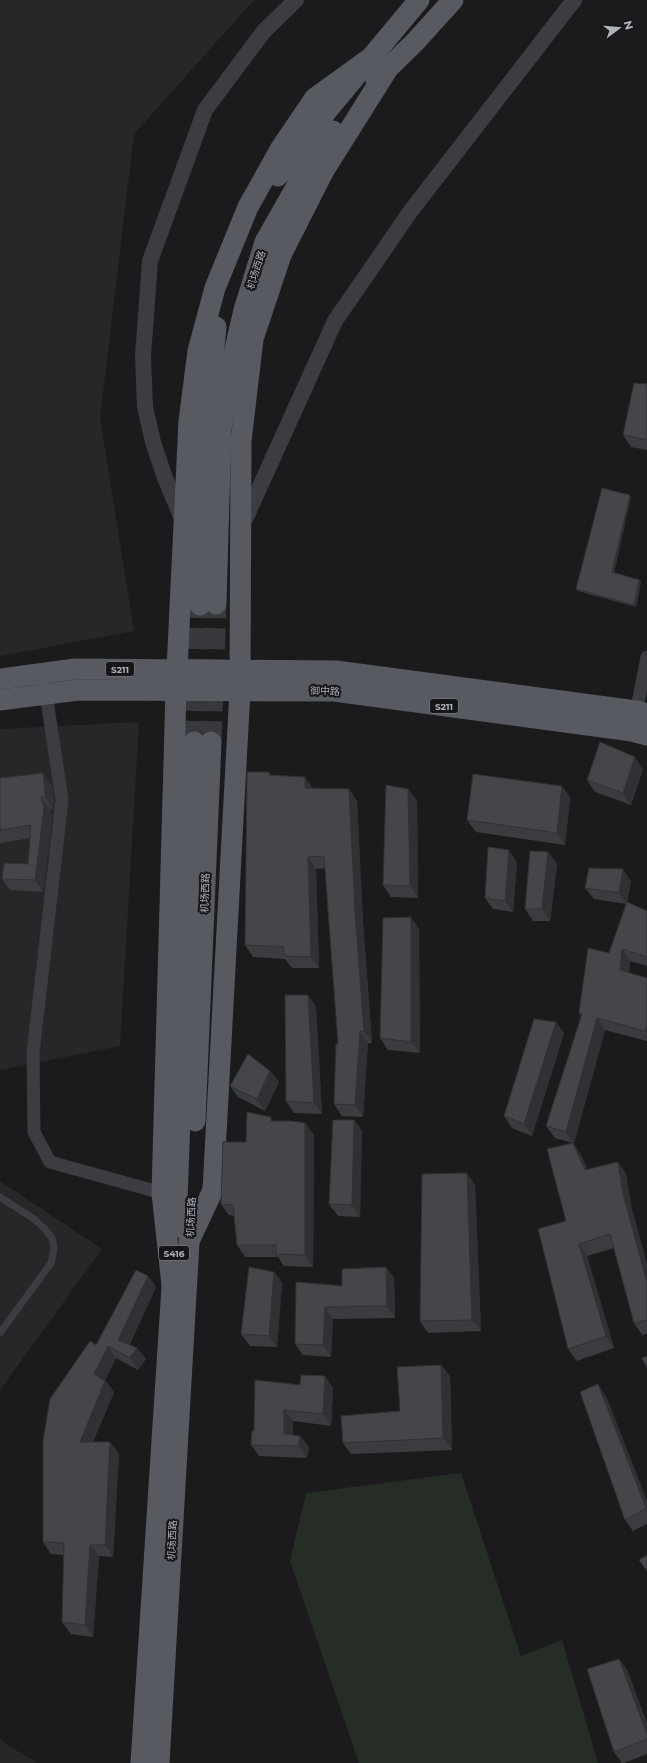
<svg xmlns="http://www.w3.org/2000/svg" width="647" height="1763" font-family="Montserrat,'Noto Sans SC',sans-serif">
<rect width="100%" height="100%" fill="#1b1b1d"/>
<g fill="#27272a">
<path d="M0,0H254L134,134L100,418L134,631L0,656Z"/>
<path d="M139,722L120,1046L0,1070V729Z"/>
<path d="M0,1181L102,1249L0,1390Z"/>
<path d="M0,1739L9,1746L38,1763H0Z"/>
</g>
<path fill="#252d26" d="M461,1473L521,1656L562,1640L598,1763H359L290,1561L306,1493Z"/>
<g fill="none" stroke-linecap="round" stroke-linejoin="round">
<g stroke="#38393d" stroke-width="21" stroke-dasharray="21 10" stroke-linecap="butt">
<path d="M194,742L200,605"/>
<path d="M211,742L216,604"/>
</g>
<path stroke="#3c3d42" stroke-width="7" d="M0,1197L34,1219L45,1229L52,1238L54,1249L51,1263L0,1333"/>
<g stroke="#3c3d42" stroke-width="13">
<path d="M45,687L62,800L33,1053L34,1132L50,1162L162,1193"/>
<path d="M635,718L647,657"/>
</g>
<g stroke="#3c3d42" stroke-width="16">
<path d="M183,521L165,478L153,442L145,407L143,356L150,261L205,110L264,31L296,0"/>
<path d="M242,526L335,321L410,212L574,0"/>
</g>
<g stroke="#585a61" stroke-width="21">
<path d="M376,80L415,42L453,0"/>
<path d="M278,176L325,113L419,0"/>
<path d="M216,604L221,429L232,362L244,310L265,242L302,177L333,131"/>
<path d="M200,605L203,457L216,327"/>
<path d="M0,679L75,669L336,671L636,711L647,714"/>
<path d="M0,700L78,690L334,691L632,731L647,735"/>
<path d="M195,1121L211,742"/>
<path d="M176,1227L194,742"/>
<path d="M190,1239L213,1190L240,690L241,441L253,339L281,255L323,172L387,70"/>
<path d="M172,1285L162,1193L176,690L189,421L198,351L215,288L248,207L281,148L315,98L369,59"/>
<path d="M141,1763L173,1272"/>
<path d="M159,1763L190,1225"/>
</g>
</g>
<g fill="#3b3c40">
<path d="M647,384V450L631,447L623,435Z"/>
<path d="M631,497L614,573L639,580L641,582L636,607L578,591L576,589Z"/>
<path d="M643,769L631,805L595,792L587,780Z"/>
<path d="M269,772L271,775L305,777L313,789H349L357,801L363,923L372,1043H368L363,1117L342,1116L334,1104L338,1044L325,868L316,869L319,968H292L285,959L253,957L245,945Z"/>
<path d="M0,778L52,785L54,804L53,809H50L52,820L43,892L10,890L2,879L28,864L30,838L0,843Z"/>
<path d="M408,789L417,801L418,898L391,897L383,885Z"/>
<path d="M570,797L565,845L476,832L467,820Z"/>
<path d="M548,852L557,864L550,921H533L525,909Z"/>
<path d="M517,862L513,912L493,909L485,898Z"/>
<path d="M631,881L627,902L647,911V966L630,961L629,973L647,978V1041L605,1030L574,1143H573L581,1155L587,1169L618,1162L626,1174L631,1206L647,1264V1334L642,1335L634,1323L614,1248L587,1256L614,1348L577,1361L568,1349L566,1221L573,1143L555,1138L546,1126L581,1016L579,1013L609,953L626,904L594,899L585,888Z"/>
<path d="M419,929L420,1053L388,1050L380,1038Z"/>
<path d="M308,995L316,1007L322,1114L294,1113L286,1101Z"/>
<path d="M564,1033L532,1136L512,1128L504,1116Z"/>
<path d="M270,1071L279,1082L265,1111L238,1097L230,1086Z"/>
<path d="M354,1120L362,1131L360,1217L338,1216L329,1204Z"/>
<path d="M274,1121L305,1123L314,1135L313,1267L284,1266L278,1257H245L237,1245L234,1216L229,1215L221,1204L246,1142Z"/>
<path d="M475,1185L481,1331L428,1333L420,1321Z"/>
<path d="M386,1267L394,1278L395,1318L333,1319L331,1357L303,1355L295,1344L342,1286Z"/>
<path d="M274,1272L282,1283L277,1347L250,1346L241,1334Z"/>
<path d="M148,1276L156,1287L130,1344L137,1348L146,1359L138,1370L116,1358L105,1380L114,1392L93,1442H110L119,1454L113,1557L99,1556L93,1637L71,1634L62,1622L64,1555L51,1554L43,1542L96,1345Z"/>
<path d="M441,1365L450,1376L452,1450L351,1454L343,1443L400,1411Z"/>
<path d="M255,1380L333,1388L331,1426L293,1421V1435L300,1436L309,1447L307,1458L259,1456L251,1445L254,1431Z"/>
<path d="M606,1396L647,1501V1524L633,1531L625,1520Z"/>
<path d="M619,1659L627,1670L647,1723V1754L624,1763H622L614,1752Z"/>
</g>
<g fill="#303134">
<path d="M630,495L631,497L613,574L612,572Z"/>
<path d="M639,580L641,582L636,607L634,605Z"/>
<path d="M635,757L643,769L631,805L623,793Z"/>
<path d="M43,773L52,785L54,804L53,809L45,797Z"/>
<path d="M305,777L313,789L305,788Z"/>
<path d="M562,786L570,797L565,845L557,833Z"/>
<path d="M349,789L357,801L363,923L372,1043L364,1031L355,911Z"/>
<path d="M408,789L417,801L418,898L410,886Z"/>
<path d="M41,797L50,809L52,820L43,892L35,880Z"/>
<path d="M509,850L517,862L513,912L505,901Z"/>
<path d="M548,852L557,864L550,921L542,909Z"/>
<path d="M308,857L316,869L319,968L311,957Z"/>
<path d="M623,869L631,881L627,904L619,893Z"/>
<path d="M411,917L419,929L420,1053L411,1042Z"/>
<path d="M622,949L630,961L628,982L620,970Z"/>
<path d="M308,995L316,1007L322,1114L314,1103Z"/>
<path d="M597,1018L605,1030L574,1143L566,1132Z"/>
<path d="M556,1022L564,1033L532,1136L524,1124Z"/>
<path d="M647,1026V1033L645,1031Z"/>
<path d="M360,1032L368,1043L363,1117L355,1105Z"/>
<path d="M270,1071L279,1082L265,1111L257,1099Z"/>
<path d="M354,1120L362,1131L360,1217L352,1205Z"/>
<path d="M305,1123L314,1135L313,1267L305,1255Z"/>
<path d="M573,1143L581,1155L593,1182L585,1170Z"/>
<path d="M618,1162L626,1174L631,1206L647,1264V1282L623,1194Z"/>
<path d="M467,1173L475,1185L481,1331L472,1320Z"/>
<path d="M579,1244L587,1256L614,1348L606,1336Z"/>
<path d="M386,1267L394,1278L395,1318L387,1306Z"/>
<path d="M274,1272L282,1283L277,1347L269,1336Z"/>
<path d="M148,1276L156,1287L126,1352L118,1340Z"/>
<path d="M325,1307L333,1319L331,1357L323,1345Z"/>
<path d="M108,1346L116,1358L102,1386L94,1374Z"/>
<path d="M137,1348L146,1359L138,1370L130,1358Z"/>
<path d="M441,1365L450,1376L452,1450L443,1438Z"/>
<path d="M325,1376L333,1388L331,1426L323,1414Z"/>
<path d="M105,1381L114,1392L88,1453L80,1442Z"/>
<path d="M598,1384L606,1396L647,1501V1509Z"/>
<path d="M284,1410L293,1421V1446L284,1434Z"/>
<path d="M300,1436L309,1447L307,1458L299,1446Z"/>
<path d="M110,1442L119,1454L113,1557L105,1545Z"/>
<path d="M90,1545L99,1556L93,1637L85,1625Z"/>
<path d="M619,1659L627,1670L647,1723V1734Z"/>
</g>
<g fill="#45464a" stroke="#303134">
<path d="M634,383L647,384V440L623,435Z"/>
<path d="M602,488L630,495L612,572L639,580L634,605L576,589Z"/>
<path d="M600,742L635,757L623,793L587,780Z"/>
<path d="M247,772H269V775L305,777V788L349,789L355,911L364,1031L360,1032L355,1105L334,1104L336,1044H338L324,856L308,857L311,957L284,956V947L245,945Z"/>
<path d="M43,773L45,792V797H41L44,808L35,880L2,879L4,863L28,864L31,825L0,830V778Z"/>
<path d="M473,774L562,786L557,833L467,820Z"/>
<path d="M386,785L408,789L410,886L383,885Z"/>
<path d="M488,847L509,850L505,901L485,898Z"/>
<path d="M530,851L548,852L542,909H525Z"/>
<path d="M589,868L623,869L619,893L585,888Z"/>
<path d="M627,902L647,911V957L622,949L620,970L647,978V1026L645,1031L597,1018L566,1132L546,1126L582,1014L579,1013L588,948L609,953Z"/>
<path d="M411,917V1042L380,1038L383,918Z"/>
<path d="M285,995H308L314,1103L286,1101Z"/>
<path d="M534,1019L556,1022L524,1124L504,1116Z"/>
<path d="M248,1054L270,1071L257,1099L230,1086Z"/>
<path d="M247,1112L271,1117V1121H292L305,1123V1255L276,1254V1245H237L233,1205L221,1204L223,1142H246Z"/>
<path d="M333,1120H354L352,1205L329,1204Z"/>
<path d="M573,1143L585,1170L618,1162L623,1194L647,1282V1320L634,1323L610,1234L579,1244L606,1336L568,1349L538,1229L566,1221L547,1149Z"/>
<path d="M467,1173L472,1320L420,1321L422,1174Z"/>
<path d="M249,1267L274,1272L269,1336L241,1334Z"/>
<path d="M386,1267L387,1306L325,1307L323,1345L295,1344L296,1282L342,1286V1269Z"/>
<path d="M136,1270L148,1276L118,1340L137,1348L130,1358L108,1346L94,1374L105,1381L80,1442H110L105,1545H90L85,1625L62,1622L64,1543L43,1542V1441L50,1399L90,1341L96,1345Z"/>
<path d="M647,1356V1368L642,1358Z"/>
<path d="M441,1365L443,1438L343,1443L341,1416L400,1411L397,1367Z"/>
<path d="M301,1375L325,1376L323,1414L284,1410V1434L300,1436L299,1446L251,1445L252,1431H254L255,1380L300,1385Z"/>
<path d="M598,1384L646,1508L625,1520L580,1392Z"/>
<path d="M647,1555V1571L639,1560Z"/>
<path d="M619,1659L647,1734V1739L614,1752L587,1669Z"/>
</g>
<g text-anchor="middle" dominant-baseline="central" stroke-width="4" stroke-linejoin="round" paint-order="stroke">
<g fill="#161618" stroke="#80838b" stroke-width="1">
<rect x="106" y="662" width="28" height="14" rx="3"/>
<rect x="430" y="699" width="28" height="14" rx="3"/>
<rect x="159" y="1246" width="30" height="14" rx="3"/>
</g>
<g font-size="9" font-weight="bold" fill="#aeb2bc">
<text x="120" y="669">S211</text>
<text x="444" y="706">S211</text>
<text x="174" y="1253">S416</text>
</g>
<g font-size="10" fill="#aeb2bc" stroke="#161618">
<text transform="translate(256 270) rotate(-72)">机场西路</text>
<text transform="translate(325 691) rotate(2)">御中路</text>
<text transform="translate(205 893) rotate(-88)">机场西路</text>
<text transform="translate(191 1217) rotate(-87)">机场西路</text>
<text transform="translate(172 1540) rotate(-87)">机场西路</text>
</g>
</g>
<g transform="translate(619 28) rotate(74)" stroke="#161618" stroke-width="3" paint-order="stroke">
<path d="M0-3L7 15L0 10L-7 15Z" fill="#aeb2bc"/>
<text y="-6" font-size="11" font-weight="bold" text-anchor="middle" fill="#aeb2bc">N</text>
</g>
</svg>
